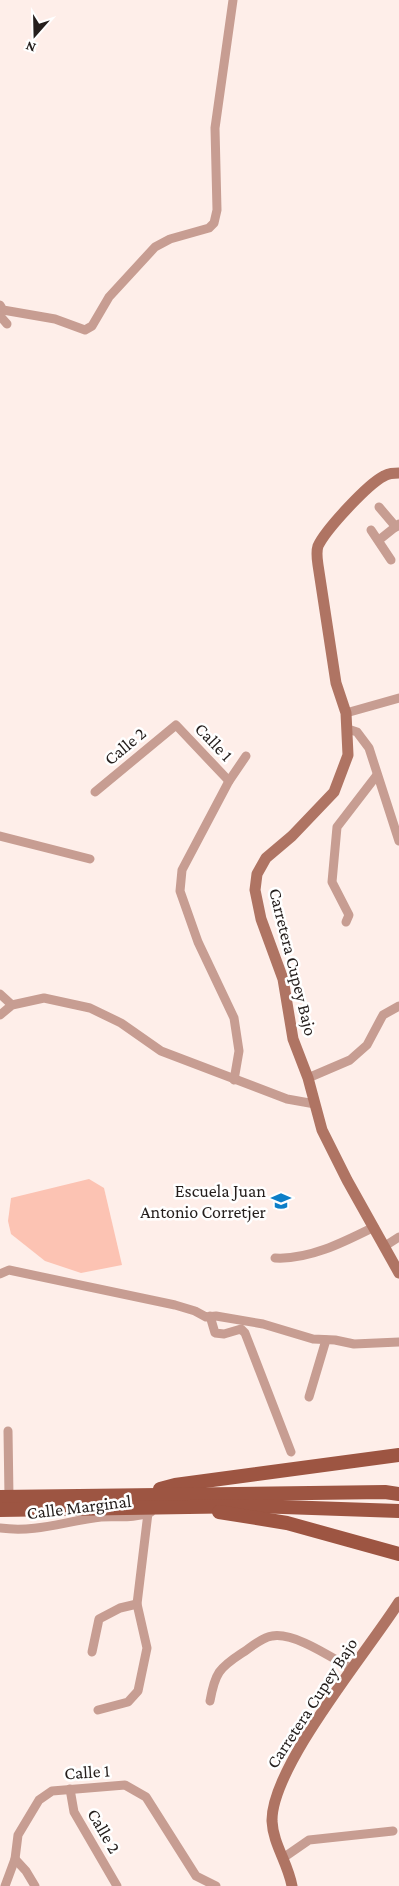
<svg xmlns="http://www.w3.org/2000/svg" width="399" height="1886" font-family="'Crimson Pro',serif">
<rect width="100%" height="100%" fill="#feeee9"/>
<path fill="#fcc3b3" d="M89,1179L104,1188L122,1265L81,1273L45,1261L11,1234L8,1221L11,1198Z"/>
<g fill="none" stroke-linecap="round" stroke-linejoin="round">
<g stroke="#c79d92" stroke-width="9">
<path d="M0,305L3,310L55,319L85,330L92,326L109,297L155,247L170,239L209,228L214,223L217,210L215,128L233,0"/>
<path d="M0,316L7,324"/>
<path d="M379,507L396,527"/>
<path d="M371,530L391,560"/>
<path d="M379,540L399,524"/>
<path d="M346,713L399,698"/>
<path d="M348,729L357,732L369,748L399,841"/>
<path d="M95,792L176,725L229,781"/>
<path d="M0,836L90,859"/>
<path d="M346,922L349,915L332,882L337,827L377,775"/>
<path d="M0,994L12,1005"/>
<path d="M0,1015L12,1005L44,998L90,1008L121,1023L161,1051L287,1099L315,1104"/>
<path d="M308,1078L350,1060L367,1045L383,1015L399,1006"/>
<path d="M234,1080L239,1051L234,1018L198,942L180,891L182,870L229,781L246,756"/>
<path d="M385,1246L399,1237"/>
<path d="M275,1258C309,1260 344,1242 374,1227"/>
<path d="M0,1274L9,1270L175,1305L195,1311L206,1317L216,1316L263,1324L313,1339L335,1340L354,1344L399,1342"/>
<path d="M210,1316L215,1333L224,1334L241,1329L245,1333L291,1452"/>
<path d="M309,1397L326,1340"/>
<path d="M8,1431L9,1497"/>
<path d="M0,1528C37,1533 65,1521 101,1517C118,1516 134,1519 151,1512"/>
<path d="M92,1652L99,1619L120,1608L137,1604"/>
<path d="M210,1701C215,1673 219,1668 242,1653C250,1648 262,1637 272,1636C295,1632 332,1658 352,1669"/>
<path d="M98,1710L128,1702L138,1691L147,1648L137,1604L148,1513"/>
<path d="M70,1789L74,1812L117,1886"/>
<path d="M283,1858L309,1840L393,1831"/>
<path d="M15,1859L26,1871L35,1886"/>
<path d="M5,1886L15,1859L18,1835L39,1800L52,1791L125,1785L146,1797L196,1876L216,1886"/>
</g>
<g stroke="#af7463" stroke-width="11">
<path d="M399,473C393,473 389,473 384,476C368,484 326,529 318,546C316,552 317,558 318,565L336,683L346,713L348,755L334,792L292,836L266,858L257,874L255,890L261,919L283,979L293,1039L308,1078L322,1130L347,1180L399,1273"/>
<path d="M292,1886C288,1863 273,1844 272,1821C271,1767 368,1651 399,1602"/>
</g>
<g stroke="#9d5542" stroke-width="14">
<path d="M160,1489L175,1485L399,1455"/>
<path d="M0,1497L385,1492L399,1494"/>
<path d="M0,1510L251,1506L399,1511"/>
<path d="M219,1512L287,1523L399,1554"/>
</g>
</g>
<defs>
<symbol id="school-bare" viewBox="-9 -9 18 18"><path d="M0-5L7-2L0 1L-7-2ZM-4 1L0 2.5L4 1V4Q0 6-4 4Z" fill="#0c7ec8" stroke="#fff" stroke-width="2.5" paint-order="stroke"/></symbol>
</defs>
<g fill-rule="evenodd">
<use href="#school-bare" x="267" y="1187" width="28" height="28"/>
</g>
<g text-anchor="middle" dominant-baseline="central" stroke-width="5" stroke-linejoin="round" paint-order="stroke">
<g font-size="18" fill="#241e1c" stroke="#fff">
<text transform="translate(214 742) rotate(46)">Calle 1</text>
<text transform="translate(125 746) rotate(-40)">Calle 2</text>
<text transform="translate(293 962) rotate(76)">Carretera Cupey Bajo</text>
<text transform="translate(79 1507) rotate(-7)">Calle Marginal</text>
<text transform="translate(312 1703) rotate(-57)">Carretera Cupey Bajo</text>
<text transform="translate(87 1772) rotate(-4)">Calle 1</text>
<text transform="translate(104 1831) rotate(60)">Calle 2</text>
</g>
<g font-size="18" fill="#241e1c" stroke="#fff" text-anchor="end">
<text x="266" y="1191">Escuela Juan<tspan x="266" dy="21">Antonio Corretjer</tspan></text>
</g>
</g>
<g transform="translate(35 35) rotate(200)" stroke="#ffffff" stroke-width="4" paint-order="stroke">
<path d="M0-4L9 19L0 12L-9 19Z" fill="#241e1c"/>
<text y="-8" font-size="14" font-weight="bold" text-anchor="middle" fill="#241e1c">N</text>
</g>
</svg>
